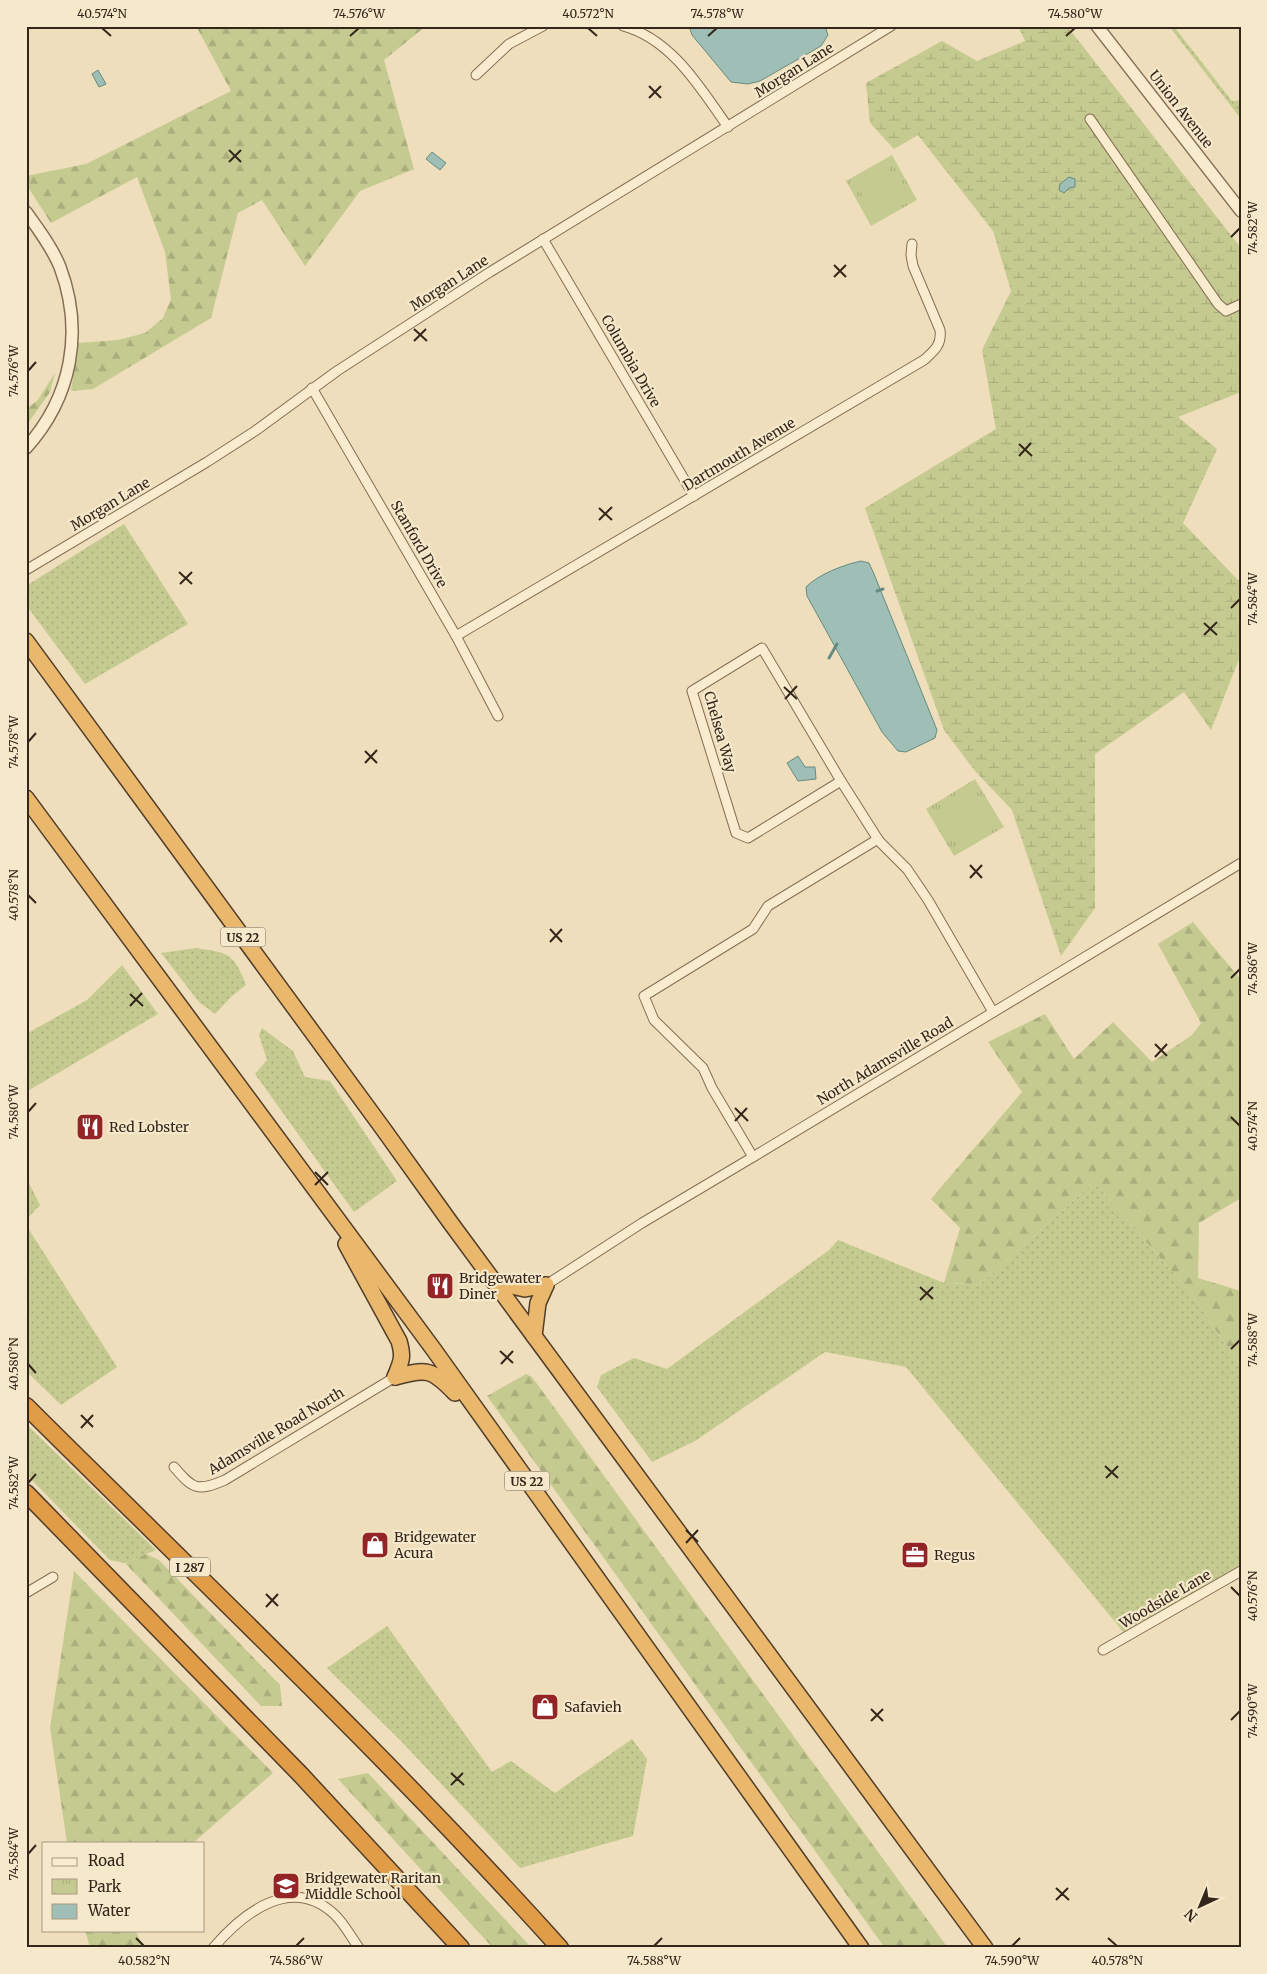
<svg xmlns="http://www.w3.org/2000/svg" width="1267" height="1974" font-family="Merriweather,serif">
<defs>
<pattern id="grass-dots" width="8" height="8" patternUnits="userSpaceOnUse" patternTransform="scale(1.25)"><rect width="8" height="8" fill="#c5cb90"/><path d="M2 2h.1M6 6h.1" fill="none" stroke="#aaae7c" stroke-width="1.8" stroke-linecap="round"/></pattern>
<pattern id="forest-firs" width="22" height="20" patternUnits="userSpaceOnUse" patternTransform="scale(1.25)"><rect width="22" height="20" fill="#c5cb90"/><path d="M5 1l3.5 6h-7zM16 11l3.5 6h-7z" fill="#aaae7c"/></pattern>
<pattern id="wetland-marsh" width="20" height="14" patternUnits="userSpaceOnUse" patternTransform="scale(1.25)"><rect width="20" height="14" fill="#c5cb90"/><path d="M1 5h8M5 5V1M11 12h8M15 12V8" fill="none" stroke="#aaae7c"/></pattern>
<pattern id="park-tufts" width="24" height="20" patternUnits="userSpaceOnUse" patternTransform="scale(1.25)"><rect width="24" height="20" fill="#c5cb90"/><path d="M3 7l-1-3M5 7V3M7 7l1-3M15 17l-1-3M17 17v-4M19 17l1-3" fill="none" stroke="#aaae7c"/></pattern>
</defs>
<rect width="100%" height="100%" fill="#eedebb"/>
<g fill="url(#grass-dots)">
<path d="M1169,26H1185L1187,29L1175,28L1232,101L1241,100V119Z"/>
<path d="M124,524L188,624L85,684L26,605V586Z"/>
<path d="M196,948C229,953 234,953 246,985L232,996L215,1014L199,1002L161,953Z"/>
<path d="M122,965L158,1014L26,1092V1034L87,1000Z"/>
<path d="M262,1028L293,1051L305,1077L330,1081L397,1181L354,1212L255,1074L267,1060L259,1035Z"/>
<path d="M26,1177L40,1205L26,1220Z"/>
<path d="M1094,1182L1190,1292L1241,1367V1571L1129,1639L906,1367L825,1352L695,1441L652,1462L597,1387L601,1375L634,1358L667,1369L829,1250L838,1240L944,1283L980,1284Z"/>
<path d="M26,1225L117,1367L61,1405L26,1371Z"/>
<path d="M26,1424L156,1550L125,1563L110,1560L26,1474Z"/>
<path d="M387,1626L492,1772L511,1761L555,1793L632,1739L647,1759L633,1836L520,1868L401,1741L327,1668Z"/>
</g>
<g fill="url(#forest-firs)">
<path d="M196,26H270L276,28L278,26H426L384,60L414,169L360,191L305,266L262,200L238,213L211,318L93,389L71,391L78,343L118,340L145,333L163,318L171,299L165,252L137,177L51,223L26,184V176L86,164L231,91Z"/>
<path d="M55,373L50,392L26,426V409L37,401Z"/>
<path d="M1193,922L1241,980V1198L1199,1223L1198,1278L1241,1291V1367L1190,1292L1094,1182L980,1284L944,1283L960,1228L931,1199L1022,1092L988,1042L1045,1014L1074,1059L1113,1022L1152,1062L1192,1035L1201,1023L1158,944Z"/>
<path d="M526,1374L532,1377L948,1948H885L487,1396Z"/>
<path d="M146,1554L159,1560L280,1685L282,1706H261L125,1563Z"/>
<path d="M74,1571L273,1773L193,1843H67L50,1728Z"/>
<path d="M368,1773L530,1946L531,1948H493L338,1779Z"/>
<path d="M85,1930H135L144,1948H90Z"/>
</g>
<path fill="url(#wetland-marsh)" d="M1018,26H1067L1241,248V392L1178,417L1217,449L1183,523L1238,580L1241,578V654L1211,730L1184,692L1095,754V908L1061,956L1012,810L975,771L944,730L865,508L996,429L982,350L1011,291L993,231L918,135L894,149L870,123L866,83L942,41L977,61L1025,41Z"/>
<g fill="url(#park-tufts)">
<path d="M892,155L917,200L871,226L846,181Z"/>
<path d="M975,779L1004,827L954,856L926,809Z"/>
</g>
<g fill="#c5cb90">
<path d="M888,167L897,181L865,199L857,185Z"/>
<path d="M899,185L907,200L875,218L867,203Z"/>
<path d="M970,792L978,806L947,825L939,810Z"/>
<path d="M982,812L991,827L960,845L951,831Z"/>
</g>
<g fill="#9fbeb5" stroke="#678b82">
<path d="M689,26H825L828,35L821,46L760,81L748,84L731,82L692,35Z"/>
<path d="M98,70L106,84L99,87L92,74Z"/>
<path d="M432,152L446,163L440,170L426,159Z"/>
<path d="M1069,177L1075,179V187L1069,188L1064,193L1059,190L1060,184Z"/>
<path d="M861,561L869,563L874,574L937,730L935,738L906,752L898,751L882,732L807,596L806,587C819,574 843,565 861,561Z"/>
<path d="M798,756L805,767H815L816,779L798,781L787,763Z"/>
</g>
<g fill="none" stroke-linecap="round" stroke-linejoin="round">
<g stroke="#678b82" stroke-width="3">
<path d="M877,591L883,589"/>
<path d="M829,658L837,644"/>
</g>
<defs>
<g id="minor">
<path d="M623,26C672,39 701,89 728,127"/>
<path d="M476,75L509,44L543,26"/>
<path d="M1090,119L1218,304L1226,311L1241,304"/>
<path d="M543,239L694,496"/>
<path d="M312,388L456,636L498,716"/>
<path d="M26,570L207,462L255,431L337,371L490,272L891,26"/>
<path d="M456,636L924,360C934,351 942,345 940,330L913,266L911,255L912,244"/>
<path d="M762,648L841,781L748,838L736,833L692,691Z"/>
<path d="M841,781L879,841L907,869L928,900L993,1012"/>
<path d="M753,1157L712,1088L703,1068L654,1020L644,996L753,929L768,906L878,839"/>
<path d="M546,1285L642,1223L753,1157L1241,863"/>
<path d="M174,1467C193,1489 197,1492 225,1480L395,1377"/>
<path d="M26,1593L53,1577"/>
<path d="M1103,1650L1241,1571"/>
<path d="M213,1948C242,1914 291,1874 334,1914C344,1923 351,1937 359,1948"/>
</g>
<g id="tertiary">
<path d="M1097,26L1241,211"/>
<path d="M26,212C38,229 52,247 60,267C84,331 72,397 26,448"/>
</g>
<g id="trunk">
<path d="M26,641L384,1130L450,1222L985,1948"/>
<path d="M26,798L434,1350L861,1948"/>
<path d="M346,1244L399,1341C404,1358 401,1362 395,1377"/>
<path d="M494,1282L525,1289L546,1285"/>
<path d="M534,1336L538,1303L546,1285"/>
<path d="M395,1377C427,1368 432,1369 455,1393"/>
</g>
<g id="motorway">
<path d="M26,1406C206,1585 390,1759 560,1948"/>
<path d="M26,1493L301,1775L461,1948"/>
</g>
</defs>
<use href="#minor" stroke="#856e55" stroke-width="11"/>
<use href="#tertiary" stroke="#856e55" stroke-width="14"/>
<use href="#trunk" stroke="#523c2a" stroke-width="18"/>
<use href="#motorway" stroke="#523c2a" stroke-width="19"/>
<use href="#minor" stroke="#f9ecce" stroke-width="9"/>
<use href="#tertiary" stroke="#f9ecce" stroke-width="11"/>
<use href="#trunk" stroke="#eab86c" stroke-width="15"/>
<use href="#motorway" stroke="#e19c48" stroke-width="16"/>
</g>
<path fill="none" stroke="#34261a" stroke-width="2" d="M102,28L111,36M588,28L597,36M350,36L359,28M708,36L717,28M1066,36L1075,28M649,86L661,98M649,98L661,86M229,150L241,162M229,162L241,150M1231,237L1240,228M834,265L846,277M834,277L846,265M414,329L427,341M414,341L426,329M28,371L36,362M1019,444L1032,456M1019,456L1031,443M599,508L612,520M599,520L612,507M179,572L192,584M180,584L192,572M1231,608L1240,599M1204,623L1217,635M1204,635L1217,622M784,687L797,699M785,699L797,686M28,742L36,733M365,751L377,763M365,763L377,750M970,865L982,878M970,878L982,865M28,895L36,903M550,929L562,942M550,942L562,929M1231,978L1240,969M130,994L143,1006M130,1006L142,993M1155,1044L1167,1056M1155,1057L1167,1044M735,1108L748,1121M28,1112L36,1103M1231,1117L1240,1126M735,1121L747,1108M315,1172L328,1185M315,1185L328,1172M920,1287L933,1299M920,1300L933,1287M1231,1349L1240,1340M500,1351L513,1363M28,1364L36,1373M501,1364L513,1351M81,1415L93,1427M81,1428L93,1415M1105,1466L1118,1478M1106,1478L1118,1466M28,1483L36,1474M686,1530L698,1542M686,1543L698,1530M1231,1587L1240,1596M266,1594L278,1606M266,1607L278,1594M871,1709L883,1721M1231,1720L1240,1711M871,1721L883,1709M451,1773L464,1785M451,1785L463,1773M28,1854L36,1845M1056,1888L1069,1900M1056,1900L1068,1888M136,1938L144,1946M1108,1938L1117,1946M296,1946L304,1938M654,1946L662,1938M1012,1946L1020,1938"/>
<defs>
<symbol id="restaurant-square" viewBox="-11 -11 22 22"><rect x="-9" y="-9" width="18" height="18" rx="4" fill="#942527" stroke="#f5e8cb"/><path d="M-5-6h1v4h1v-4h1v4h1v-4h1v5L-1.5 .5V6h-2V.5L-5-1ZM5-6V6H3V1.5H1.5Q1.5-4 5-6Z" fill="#fff"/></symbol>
<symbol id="shop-square" viewBox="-11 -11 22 22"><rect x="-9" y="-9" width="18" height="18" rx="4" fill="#942527" stroke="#f5e8cb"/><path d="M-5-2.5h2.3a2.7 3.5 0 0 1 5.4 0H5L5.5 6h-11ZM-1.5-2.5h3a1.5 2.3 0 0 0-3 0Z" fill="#fff"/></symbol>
<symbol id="office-square" viewBox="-11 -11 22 22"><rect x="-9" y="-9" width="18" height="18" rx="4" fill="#942527" stroke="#f5e8cb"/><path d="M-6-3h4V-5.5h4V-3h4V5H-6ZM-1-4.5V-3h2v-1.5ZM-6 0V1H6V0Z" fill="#fff"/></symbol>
<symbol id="school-square" viewBox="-11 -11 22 22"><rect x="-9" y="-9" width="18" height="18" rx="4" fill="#942527" stroke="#f5e8cb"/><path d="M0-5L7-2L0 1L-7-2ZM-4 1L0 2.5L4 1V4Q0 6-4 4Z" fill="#fff"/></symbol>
</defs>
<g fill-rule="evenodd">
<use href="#restaurant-square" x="74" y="1111" width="32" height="32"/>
<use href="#restaurant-square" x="424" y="1270" width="32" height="32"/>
<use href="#shop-square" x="359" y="1529" width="32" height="32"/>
<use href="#office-square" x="899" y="1539" width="32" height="32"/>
<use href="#shop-square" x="529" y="1691" width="32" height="32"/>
<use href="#school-square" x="270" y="1870" width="32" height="32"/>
</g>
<g text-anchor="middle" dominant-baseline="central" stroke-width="4.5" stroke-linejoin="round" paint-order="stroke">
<g fill="#f5e8cb" stroke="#6e604f" stroke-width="1">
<rect x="220.5" y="927.5" width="45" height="19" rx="4"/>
<rect x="504.5" y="1471.5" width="45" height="19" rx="4"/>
<rect x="170" y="1557.5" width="40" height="19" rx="4"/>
</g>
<g font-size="12" font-weight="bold" fill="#34261a">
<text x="243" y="937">US 22</text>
<text x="527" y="1481">US 22</text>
<text x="190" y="1567">I 287</text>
</g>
<g font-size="14" fill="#34261a" stroke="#f5e8cb">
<text transform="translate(794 70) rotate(-32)">Morgan Lane</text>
<text transform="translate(1181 109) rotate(52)">Union Avenue</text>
<text transform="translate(449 283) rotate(-33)">Morgan Lane</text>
<text transform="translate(631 361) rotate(60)">Columbia Drive</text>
<text transform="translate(739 454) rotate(-31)">Dartmouth Avenue</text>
<text transform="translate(110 504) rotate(-31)">Morgan Lane</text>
<text transform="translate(419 544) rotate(60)">Stanford Drive</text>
<text transform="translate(720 732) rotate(74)">Chelsea Way</text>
<text transform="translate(885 1061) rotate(-31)">North Adamsville Road</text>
<text transform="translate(276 1431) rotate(-31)">Adamsville Road North</text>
<text transform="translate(1165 1599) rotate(-30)">Woodside Lane</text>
</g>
<g font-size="14" fill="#34261a" stroke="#f5e8cb" text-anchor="start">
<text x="109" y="1127">Red Lobster</text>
<text x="459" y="1278">Bridgewater<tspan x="459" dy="16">Diner</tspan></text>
<text x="394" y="1537">Bridgewater<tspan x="394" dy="16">Acura</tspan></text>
<text x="934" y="1555">Regus</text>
<text x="564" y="1707">Safavieh</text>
<text x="305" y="1878">Bridgewater Raritan<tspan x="305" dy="16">Middle School</tspan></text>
</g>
</g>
<rect width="1267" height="1974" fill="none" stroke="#f5e8cb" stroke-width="55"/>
<rect x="42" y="1842" width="162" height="90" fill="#f5e8cb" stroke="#a89a84"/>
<rect x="52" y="1858" width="25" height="8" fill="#f9ecce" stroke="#a89a84"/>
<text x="88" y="1866" font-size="15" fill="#34261a">Road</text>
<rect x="52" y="1879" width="25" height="15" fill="url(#park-tufts)" stroke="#a89a84"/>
<text x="88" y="1892" font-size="15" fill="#34261a">Park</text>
<rect x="52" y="1904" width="25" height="15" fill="#9fbeb5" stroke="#a89a84"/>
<text x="88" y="1916" font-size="15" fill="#34261a">Water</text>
<g transform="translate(1200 1906) rotate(224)" stroke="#f5e8cb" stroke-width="4" paint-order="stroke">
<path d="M0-4L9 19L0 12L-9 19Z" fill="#34261a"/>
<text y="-8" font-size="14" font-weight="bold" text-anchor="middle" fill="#34261a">N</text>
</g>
<rect x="28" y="28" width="1212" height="1918" fill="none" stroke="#34261a" stroke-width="2"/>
<g font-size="12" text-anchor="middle" fill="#34261a">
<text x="102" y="18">40.574°N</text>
<text x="359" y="18">74.576°W</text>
<text x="588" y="18">40.572°N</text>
<text x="717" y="18">74.578°W</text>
<text x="1075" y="18">74.580°W</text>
<text transform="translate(1253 228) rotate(-90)" y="4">74.582°W</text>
<text transform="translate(14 371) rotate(-90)" y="4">74.576°W</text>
<text transform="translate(1253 599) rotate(-90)" y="4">74.584°W</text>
<text transform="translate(14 742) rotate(-90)" y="4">74.578°W</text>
<text transform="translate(14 895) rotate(-90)" y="4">40.578°N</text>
<text transform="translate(1253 969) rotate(-90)" y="4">74.586°W</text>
<text transform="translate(14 1112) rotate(-90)" y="4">74.580°W</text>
<text transform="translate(1253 1126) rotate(-90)" y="4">40.574°N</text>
<text transform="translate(1253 1340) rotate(-90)" y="4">74.588°W</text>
<text transform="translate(14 1364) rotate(-90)" y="4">40.580°N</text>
<text transform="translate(14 1483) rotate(-90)" y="4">74.582°W</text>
<text transform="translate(1253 1596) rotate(-90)" y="4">40.576°N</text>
<text transform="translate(1253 1711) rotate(-90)" y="4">74.590°W</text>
<text transform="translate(14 1854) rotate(-90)" y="4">74.584°W</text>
<text x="144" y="1965">40.582°N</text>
<text x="296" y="1965">74.586°W</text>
<text x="654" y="1965">74.588°W</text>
<text x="1012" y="1965">74.590°W</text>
<text x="1117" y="1965">40.578°N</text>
</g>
</svg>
